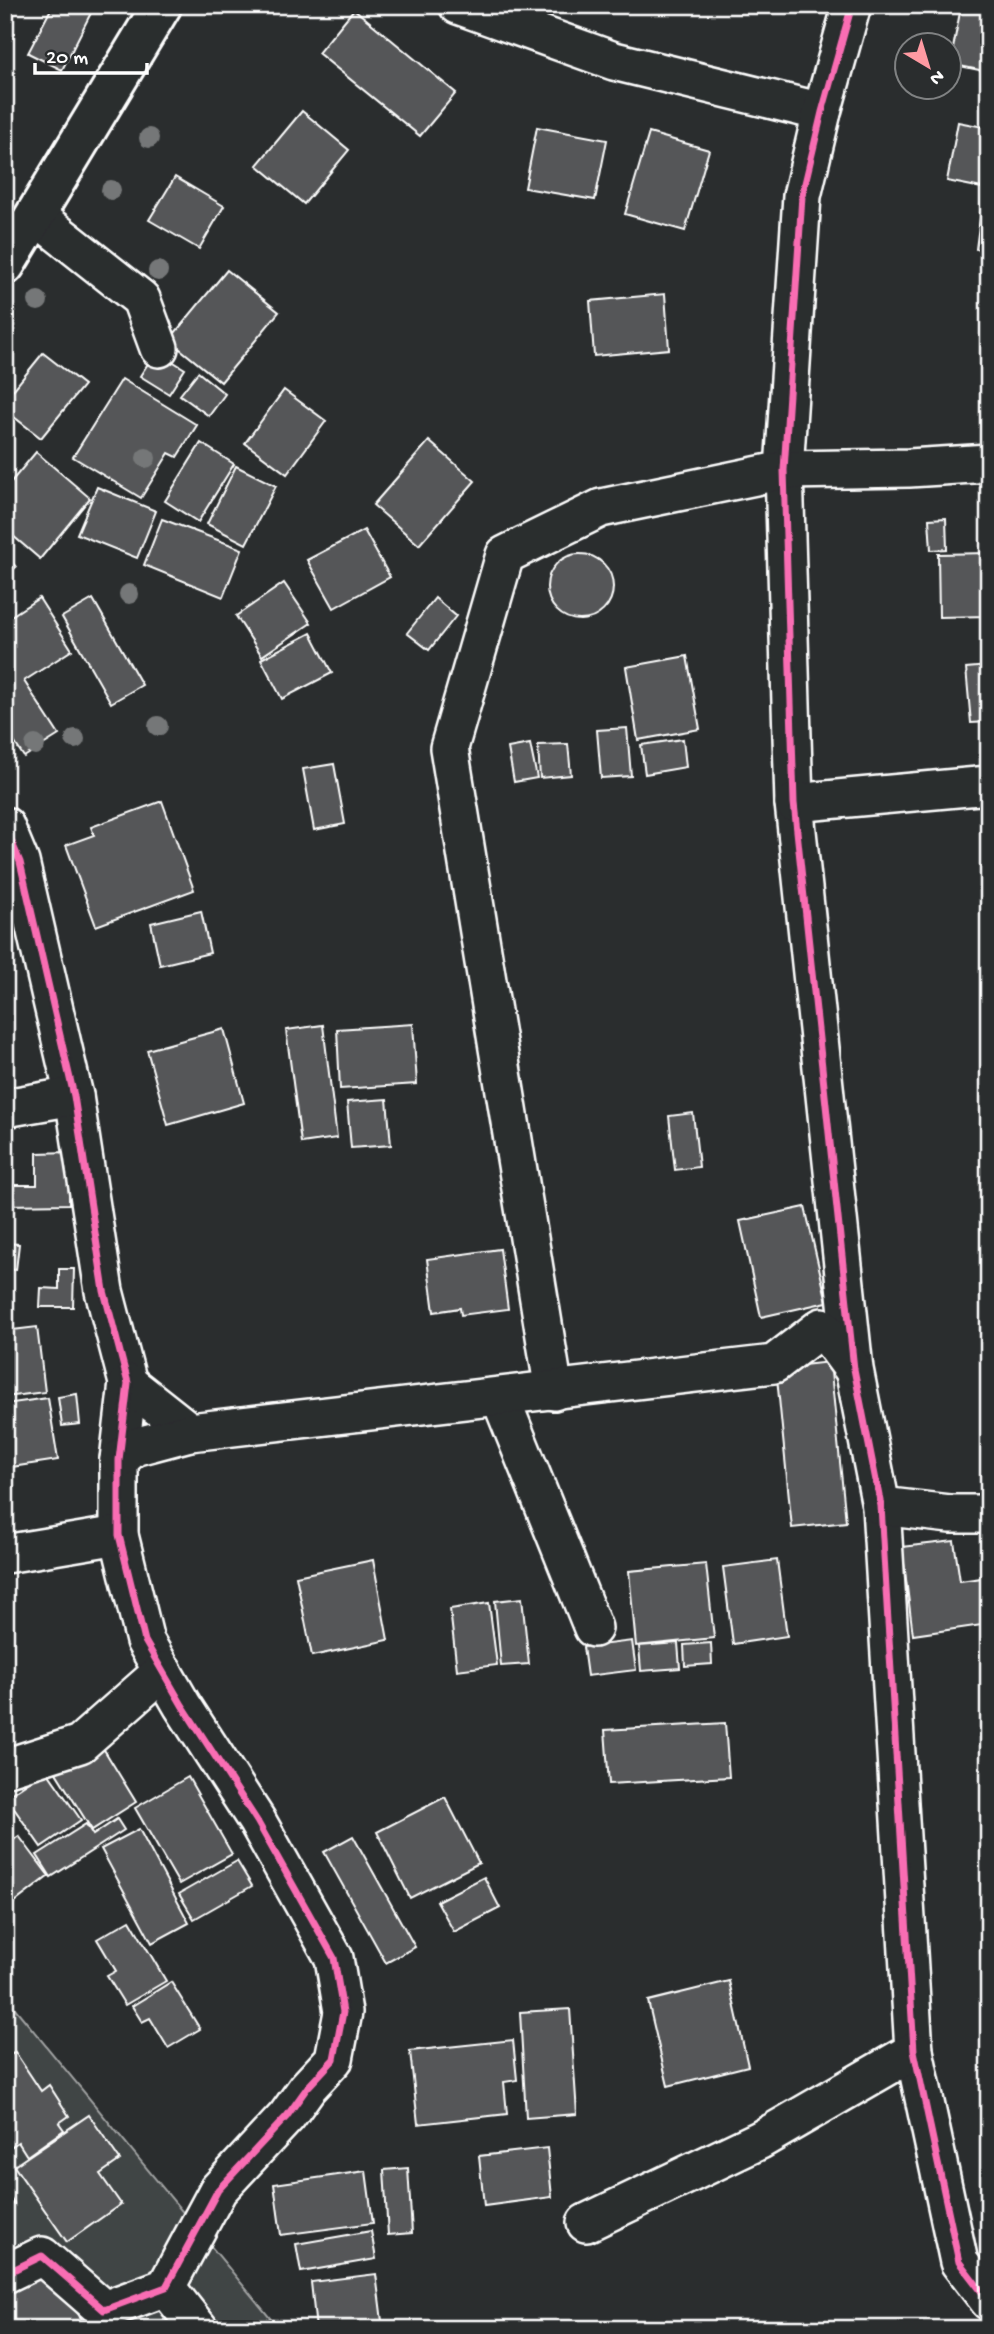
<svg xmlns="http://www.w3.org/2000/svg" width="994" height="2334" font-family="'Gochi Hand',sans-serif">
<rect width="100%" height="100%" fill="#2a2d2e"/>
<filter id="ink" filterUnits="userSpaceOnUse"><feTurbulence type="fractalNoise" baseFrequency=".0143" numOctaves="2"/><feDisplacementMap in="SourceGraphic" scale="14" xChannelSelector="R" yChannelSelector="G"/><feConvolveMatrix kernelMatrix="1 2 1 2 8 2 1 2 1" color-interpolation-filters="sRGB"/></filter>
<g filter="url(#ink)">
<path fill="#414445" stroke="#a0a2a2" stroke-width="2" d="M9,2001L279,2329H5V2005Z"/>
<g fill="#555758" stroke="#fff" stroke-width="2">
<path d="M53,5H95L62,70L28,53Z"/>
<path d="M961,7L989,12V72L950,64Z"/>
<path d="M354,9L456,93L420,136L318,53Z"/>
<path d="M302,111L349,150L304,204L257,165Z"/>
<path d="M958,122L989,128V153L982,188L947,181Z"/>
<path d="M537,127L607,140L595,200L525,188Z"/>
<path d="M649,133L709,150L685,231L625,214Z"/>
<path d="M175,177L224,206L199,249L149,220Z"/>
<path d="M983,194H989V251L976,249Z"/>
<path d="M227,270L279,312L221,382L169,340Z"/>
<path d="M989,282V301L984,300Z"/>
<path d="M665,294L669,349L594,356L590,301Z"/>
<path d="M156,351L185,369L169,394L140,376Z"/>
<path d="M43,353L84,385L41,438L5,410V400Z"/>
<path d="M198,372L225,394L209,416L180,395Z"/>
<path d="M122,379L197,425L177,457L169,453L141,498L73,457Z"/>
<path d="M284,390L326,421L287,474L245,443Z"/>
<path d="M429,441L475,481L419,545L373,505Z"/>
<path d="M201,443L234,464L198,522L165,501Z"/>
<path d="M36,452L90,498L40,559L5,529V489Z"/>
<path d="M236,466L276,486L246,544L207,524Z"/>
<path d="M97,487L156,511L137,558L77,534Z"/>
<path d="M946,518L947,549L931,550L929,519Z"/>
<path d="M162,519L242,549L223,597L144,565Z"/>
<path d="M364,530L390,577L334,608L307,560Z"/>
<path d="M989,553V616L939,617L938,554Z"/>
<circle cx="580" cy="587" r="33"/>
<path d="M5,554L16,567L5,576Z"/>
<path d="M284,583L311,623L262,656L236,616Z"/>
<path d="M39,598L72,650L24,681L59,735L24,757L5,728V620Z"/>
<path d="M435,598L456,616L429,650L407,633Z"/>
<path d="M93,599L142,685L111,703L62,617Z"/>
<path d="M311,633L332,673L282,699L261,659Z"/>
<path d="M687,656L700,729L638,740L626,667Z"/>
<path d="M989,666V722L971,723L966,668Z"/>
<path d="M627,728L631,776L601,778L597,730Z"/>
<path d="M683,739L686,767L645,774L641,745Z"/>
<path d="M530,744L537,778L514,782L508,748Z"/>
<path d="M568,744L571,775L540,778L538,745Z"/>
<path d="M334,764L345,824L314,830L303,769Z"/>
<path d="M162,801L194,890L96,926L66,845L94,835L91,827Z"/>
<path d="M201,911L210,953L160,965L151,923Z"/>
<path d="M413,1024L417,1084L340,1089L337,1029Z"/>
<path d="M323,1025L337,1138L301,1143L286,1030Z"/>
<path d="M224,1029L244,1103L168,1125L147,1050Z"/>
<path d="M387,1099L391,1145L351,1148L347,1102Z"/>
<path d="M693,1113L699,1167L675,1170L669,1116Z"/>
<path d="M69,1152V1204L5,1205V1185H37V1153Z"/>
<path d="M805,1207L827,1302L761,1317L740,1221Z"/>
<path d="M5,1243L19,1244L16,1270L5,1269Z"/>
<path d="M500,1249L508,1309L461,1315L460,1308L434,1312L427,1259Z"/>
<path d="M59,1269H74L73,1307H40L41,1288L59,1289Z"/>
<path d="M37,1327L45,1392L5,1397V1331Z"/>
<path d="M830,1362L846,1522L792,1528L776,1368Z"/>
<path d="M77,1394L80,1424L62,1426L58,1397Z"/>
<path d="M48,1398L58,1460L5,1468V1404Z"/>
<path d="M954,1541L960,1581L989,1577V1624L913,1635L902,1547Z"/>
<path d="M373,1560L388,1640L312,1656L296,1576Z"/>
<path d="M777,1560L787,1636L733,1644L723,1567Z"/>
<path d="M706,1564L714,1638L636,1646L629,1571Z"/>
<path d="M522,1598L529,1664L501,1666L495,1601Z"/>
<path d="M489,1603L497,1665L457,1670L450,1609Z"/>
<path d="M632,1641L636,1670L587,1676L583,1647Z"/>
<path d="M678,1643L680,1668L641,1671L639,1646Z"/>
<path d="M711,1643L712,1664L685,1666L684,1645Z"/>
<path d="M5,1647L9,1678H5Z"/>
<path d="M725,1723L729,1777L609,1784L605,1730Z"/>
<path d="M100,1743L136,1802L92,1830L55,1771Z"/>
<path d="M46,1770L81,1820L41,1847L6,1797Z"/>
<path d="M188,1777L232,1854L179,1884L135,1808Z"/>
<path d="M445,1797L479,1863L410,1898L377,1832Z"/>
<path d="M117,1819L124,1830L51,1877L37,1855L86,1824L93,1835Z"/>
<path d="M139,1829L189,1923L152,1943L101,1849Z"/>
<path d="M19,1836L49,1876L11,1905L5,1897V1846Z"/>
<path d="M353,1836L415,1947L386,1963L324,1852Z"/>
<path d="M237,1861L252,1886L194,1919L179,1894Z"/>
<path d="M484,1877L500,1908L454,1932L437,1901Z"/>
<path d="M130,1920L166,1981L125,2005L107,1976L116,1971L97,1939Z"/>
<path d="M981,1944H989L988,2045Z"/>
<path d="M729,1981L748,2066L668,2086L648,2001Z"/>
<path d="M171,1982L200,2029L168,2048L150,2018L142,2022L132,2006Z"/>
<path d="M570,2009L577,2114L526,2118L520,2012Z"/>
<path d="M513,2040L517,2080L504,2082L507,2114L418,2124L410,2051Z"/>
<path d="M15,2052L41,2091L49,2085L69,2116L59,2123L64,2130L27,2156L18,2142L5,2151V2059Z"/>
<path d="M89,2115L120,2160L100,2174L121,2204L67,2242L14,2166Z"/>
<path d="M547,2148L552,2197L484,2206L479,2156Z"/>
<path d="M408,2168L412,2233L388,2235L384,2170Z"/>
<path d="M366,2171L373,2223L281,2235L274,2184Z"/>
<path d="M5,2190L14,2204L5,2209Z"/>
<path d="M371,2231L376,2259L301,2272L296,2244Z"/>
<path d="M50,2265L84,2324L75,2329H5V2291Z"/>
<path d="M376,2274L383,2329H316L311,2282Z"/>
</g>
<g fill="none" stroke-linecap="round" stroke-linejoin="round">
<defs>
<g id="street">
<path d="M458,5L614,61L822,112"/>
<path d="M852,5L822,112L802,196L784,470L794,803L854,1369L881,1506L914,2051L959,2262L989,2301"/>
<path d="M36,216L141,299L159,348"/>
<path d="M794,803L989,785"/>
<path d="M5,826L20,862L74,1096L104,1291L128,1383L119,1460V1535L145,1641L182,1705L257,1821L334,1958L343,2012L334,2059L307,2088L287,2116L218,2190L166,2287L104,2310L42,2256L5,2274"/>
<path d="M5,1108L74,1096"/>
<path d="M128,1383L190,1432"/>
<path d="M554,1391L449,748L505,555L601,508L784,470L909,468L989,463"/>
<path d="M500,1397L593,1628"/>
<path d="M119,1460L134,1447L190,1432L774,1364L822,1327L853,1369"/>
<path d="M881,1506L950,1514H989"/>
<path d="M5,1554L119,1535"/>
<path d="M5,1768L80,1744L163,1671"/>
<path d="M586,2223L760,2140L914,2051"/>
<path d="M166,2287L199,2329"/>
</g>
<path id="secondary" d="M5,265L162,5"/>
</defs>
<use href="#street" stroke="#fff" stroke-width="42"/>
<use href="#secondary" stroke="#fff" stroke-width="44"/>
<use href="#street" stroke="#2a2d2e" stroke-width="37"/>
<use href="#secondary" stroke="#2a2d2e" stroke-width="38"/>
<defs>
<g id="cycleway">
<path d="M852,5L822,112L802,196L784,470L794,803L854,1369L881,1506L914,2051L959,2262L989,2301"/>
<path d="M5,826L20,862L74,1096L104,1291L128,1383L119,1460V1535L145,1641L182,1705L257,1821L334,1958L343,2012L334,2059L307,2088L287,2116L218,2190L166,2287L104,2310L42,2256L5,2274"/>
</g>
</defs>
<use href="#cycleway" stroke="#2a2d2e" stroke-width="11"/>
<use href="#cycleway" stroke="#f96db3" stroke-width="7"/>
</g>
<g fill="#757778">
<circle cx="149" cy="138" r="10"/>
<circle cx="111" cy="190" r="10"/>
<circle cx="158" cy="271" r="10"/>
<circle cx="38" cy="301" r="10"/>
<circle cx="146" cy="458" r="10"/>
<circle cx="129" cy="594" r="10"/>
<circle cx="158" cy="726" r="10"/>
<circle cx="75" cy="739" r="10"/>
<circle cx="35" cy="745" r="10"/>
</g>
</g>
<rect width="994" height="2334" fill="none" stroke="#2a2d2e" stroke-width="28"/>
<rect x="14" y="14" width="966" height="2306" fill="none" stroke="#fff" stroke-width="2.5" filter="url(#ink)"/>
<g transform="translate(928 66) rotate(142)"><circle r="33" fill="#2a2d2e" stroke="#7f8182" stroke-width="2"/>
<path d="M0-5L12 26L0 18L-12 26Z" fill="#ff9aa2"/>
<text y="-10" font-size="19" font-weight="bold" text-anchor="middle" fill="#ffffff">N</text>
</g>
<path d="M35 63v10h112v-10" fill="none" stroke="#ffffff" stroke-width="3.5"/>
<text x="46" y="63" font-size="21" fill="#ffffff" stroke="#2a2d2e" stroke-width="5" paint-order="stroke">20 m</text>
</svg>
